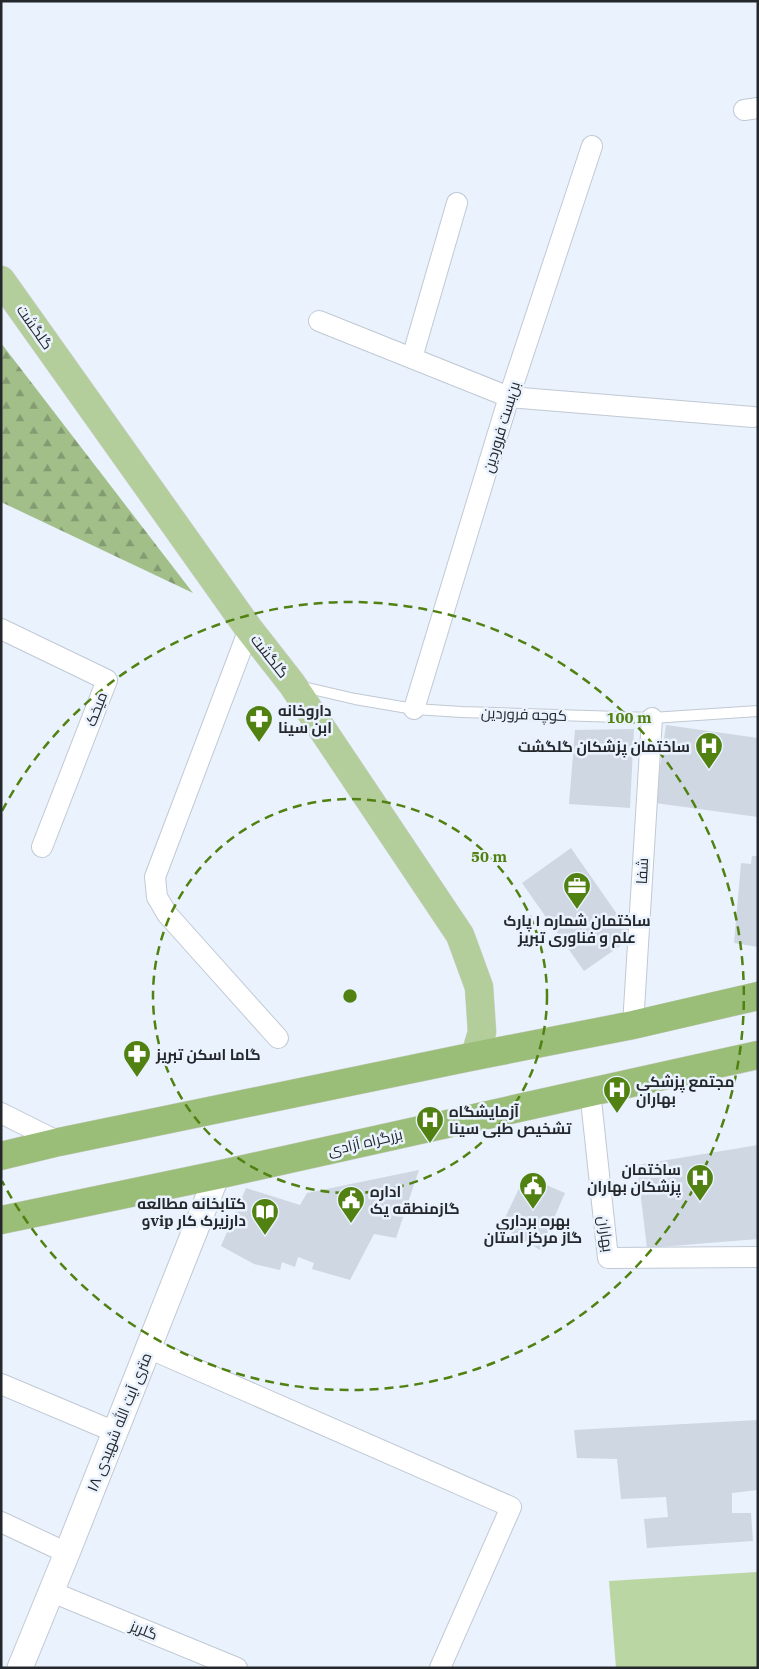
<svg xmlns="http://www.w3.org/2000/svg" width="759" height="1669" font-family="'IBM Plex Serif',Cairo,serif">
<defs>
<pattern id="forest-firs" width="22" height="20" patternUnits="userSpaceOnUse" patternTransform="scale(1.25)"><rect width="22" height="20" fill="#a2bf8a"/><path d="M5 1l3.5 6h-7zM16 11l3.5 6h-7z" fill="#849b71"/></pattern>
</defs>
<rect width="100%" height="100%" fill="#e9f2fd"/>
<path fill="#b9d6a3" d="M758,1572V1668H616L609,1581Z"/>
<path fill="url(#forest-firs)" d="M1,343L193,593L1,502Z"/>
<g fill="#ced7e2">
<path d="M666,725L758,738V817L655,803Z"/>
<path d="M634,729L630,808L569,804L575,730Z"/>
<path d="M571,848L633,937L584,971L522,883Z"/>
<path d="M752,856H758V947L734,943L741,863L751,864Z"/>
<path d="M758,1145V1239L647,1248L637,1165Z"/>
<path d="M419,1170L396,1238L374,1234L350,1280L312,1269L314,1263L298,1257L295,1267L282,1262L280,1270L254,1264L221,1246L246,1188L300,1205L307,1193Z"/>
<path d="M525,1176L565,1193L540,1250L501,1226Z"/>
<path d="M758,1420V1490L732,1493V1513H751L753,1541L647,1548L644,1519L668,1517L666,1497L621,1499L617,1459L577,1458L574,1430Z"/>
</g>
<g fill="none" stroke-linecap="round" stroke-linejoin="round">
<defs>
<path id="service" d="M299,686L355,699L414,709L462,712L652,718L758,711"/>
<g id="minor">
<path d="M744,110L758,108"/>
<path d="M319,321L509,397L753,417"/>
<path d="M412,358L457,203"/>
<path d="M1,629L107,680L42,847"/>
<path d="M249,629L155,877L157,897L167,914L278,1038"/>
<path d="M414,709L509,397L592,146"/>
<path d="M633,1025L652,718"/>
<path d="M590,1091L608,1258L758,1257"/>
<path d="M1,1113L59,1142"/>
<path d="M148,1348L511,1507L440,1668"/>
<path d="M1,1384L115,1432"/>
<path d="M1,1522L67,1553"/>
<path d="M52,1592L237,1668"/>
</g>
<path id="tertiary" d="M20,1668L67,1553L217,1175"/>
<path id="primary" d="M1,280L249,629L292,684L460,935L479,987L482,1032L475,1056"/>
<g id="trunk">
<path d="M1,1156L59,1142L475,1056L633,1025L758,996"/>
<path d="M1,1220L217,1175L758,1055"/>
</g>
</defs>
<use href="#service" stroke="#c0c9d4" stroke-width="12"/>
<use href="#minor" stroke="#c0c9d4" stroke-width="22"/>
<use href="#tertiary" stroke="#c0c9d4" stroke-width="27"/>
<use href="#primary" stroke="#cfcfd0" stroke-width="29"/>
<use href="#trunk" stroke="#cfcfd0" stroke-width="29"/>
<use href="#service" stroke="#fff" stroke-width="10"/>
<use href="#minor" stroke="#fff" stroke-width="20"/>
<use href="#tertiary" stroke="#fff" stroke-width="25"/>
<use href="#primary" stroke="#b3ce9a" stroke-width="28"/>
<use href="#trunk" stroke="#9abe78" stroke-width="28"/>
</g>
<g fill="none" stroke="#508111" stroke-width="2.5" stroke-dasharray="9 6">
<circle cx="350" cy="996" r="197"/>
<path d="M2 811A394 394 0 1 1 2 1181"/>
</g>
<defs>
<symbol id="pharmacy-pin" viewBox="-11 -11 22 30"><path d="M0 17L-7.5 6A9.5 9.5 0 1 1 7.5 6Z" fill="#508111" stroke="#e9f2fd"/><path d="M-2-6h4v4h4v4h-4v4h-4v-4h-4v-4h4Z" fill="#fff"/></symbol>
<symbol id="hospital-pin" viewBox="-11 -11 22 30"><path d="M0 17L-7.5 6A9.5 9.5 0 1 1 7.5 6Z" fill="#508111" stroke="#e9f2fd"/><path d="M-5-5h3v3.5h4V-5h3V5h-3V1.5h-4V5h-3Z" fill="#fff"/></symbol>
<symbol id="office-pin" viewBox="-11 -11 22 30"><path d="M0 17L-7.5 6A9.5 9.5 0 1 1 7.5 6Z" fill="#508111" stroke="#e9f2fd"/><path d="M-6-3h4V-5.5h4V-3h4V5H-6ZM-1-4.5V-3h2v-1.5ZM-6 0V1H6V0Z" fill="#fff"/></symbol>
<symbol id="civic-pin" viewBox="-11 -11 22 30"><path d="M0 17L-7.5 6A9.5 9.5 0 1 1 7.5 6Z" fill="#508111" stroke="#e9f2fd"/><path d="M-.6-6.5H3V-4.5H.6V-3L4-1V1h2V6H-6V1h2V-1L-.6-3ZM-1.2 2.5V6h2.4V2.5Z" fill="#fff"/></symbol>
<symbol id="library-pin" viewBox="-11 -11 22 30"><path d="M0 17L-7.5 6A9.5 9.5 0 1 1 7.5 6Z" fill="#508111" stroke="#e9f2fd"/><path d="M-6-4Q-3-5.5-.7-3.5V5Q-3 3-6 4ZM6-4Q3-5.5 .7-3.5V5Q3 3 6 4Z" fill="#fff"/></symbol>
</defs>
<g fill-rule="evenodd">
<use href="#pharmacy-pin" x="243" y="703" width="32" height="43"/>
<use href="#hospital-pin" x="693" y="730" width="32" height="43"/>
<use href="#office-pin" x="561" y="870" width="32" height="43"/>
<use href="#pharmacy-pin" x="121" y="1038" width="32" height="43"/>
<use href="#hospital-pin" x="601" y="1074" width="32" height="43"/>
<use href="#hospital-pin" x="414" y="1104" width="32" height="43"/>
<use href="#hospital-pin" x="684" y="1162" width="32" height="43"/>
<use href="#civic-pin" x="517" y="1170" width="32" height="43"/>
<use href="#civic-pin" x="335" y="1184" width="32" height="43"/>
<use href="#library-pin" x="249" y="1196" width="32" height="43"/>
</g>
<g text-anchor="middle" dominant-baseline="central" stroke-width="5" stroke-linejoin="round" paint-order="stroke">
<g font-size="15" fill="#24272b" stroke="#e9f2fd">
<text transform="translate(35 327) rotate(55)">گلگشت</text>
<text transform="translate(501 427) rotate(-73)">بن‌بست فروردین</text>
<text transform="translate(270 656) rotate(52)">گلگشت</text>
<text transform="translate(96 709) rotate(-69)">میخک</text>
<text transform="translate(524 714) rotate(2)">کوچه فروردین</text>
<text transform="translate(642 871) rotate(-87)">شفا</text>
<text transform="translate(365 1142) rotate(-13)">بزرگراه آزادی</text>
<text transform="translate(606 1234) rotate(82)">بهاران</text>
<text transform="translate(119 1422) rotate(-68)">۱۸ متری آیت الله شهیدی</text>
<text transform="translate(144 1630) rotate(22)">گلریز</text>
</g>
<g font-size="15" font-weight="bold" fill="#24272b" stroke="#e9f2fd" text-anchor="start">
<text x="278" y="710">داروخانه<tspan x="278" dy="17">ابن سینا</tspan></text>
<text x="690" y="746" text-anchor="end">ساختمان پزشکان گلگشت</text>
<text x="577" y="920" text-anchor="middle">ساختمان شماره ۱ پارک<tspan x="577" dy="17">علم و فناوری تبریز</tspan></text>
<text x="156" y="1054">گاما اسکن تبریز</text>
<text x="636" y="1081">مجتمع پزشکی<tspan x="636" dy="17">بهاران</tspan></text>
<text x="449" y="1111">آزمایشگاه<tspan x="449" dy="17">تشخیص طبی سینا</tspan></text>
<text x="681" y="1169" text-anchor="end">ساختمان<tspan x="681" dy="17">پزشکان بهاران</tspan></text>
<text x="370" y="1191">اداره<tspan x="370" dy="17">گازمنطقه یک</tspan></text>
<text x="246" y="1203" text-anchor="end">کتابخانه مطالعه<tspan x="246" dy="17">وvip دارزیرک کار</tspan></text>
<text x="533" y="1220" text-anchor="middle">بهره برداری<tspan x="533" dy="17">گاز مرکز استان</tspan></text>
</g>
</g>
<circle cx="350" cy="996" r="8" fill="#508111" stroke="#e9f2fd" stroke-width="2.5"/>
<g font-size="15" text-anchor="middle" font-weight="bold" fill="#508111" stroke="#e9f2fd" stroke-width="5" stroke-linejoin="round" paint-order="stroke">
<text x="629" y="723">100 m</text>
<text x="489" y="862">50 m</text>
</g>
<rect width="759" height="1669" fill="none" stroke="#24272b" stroke-width="5"/>
</svg>
